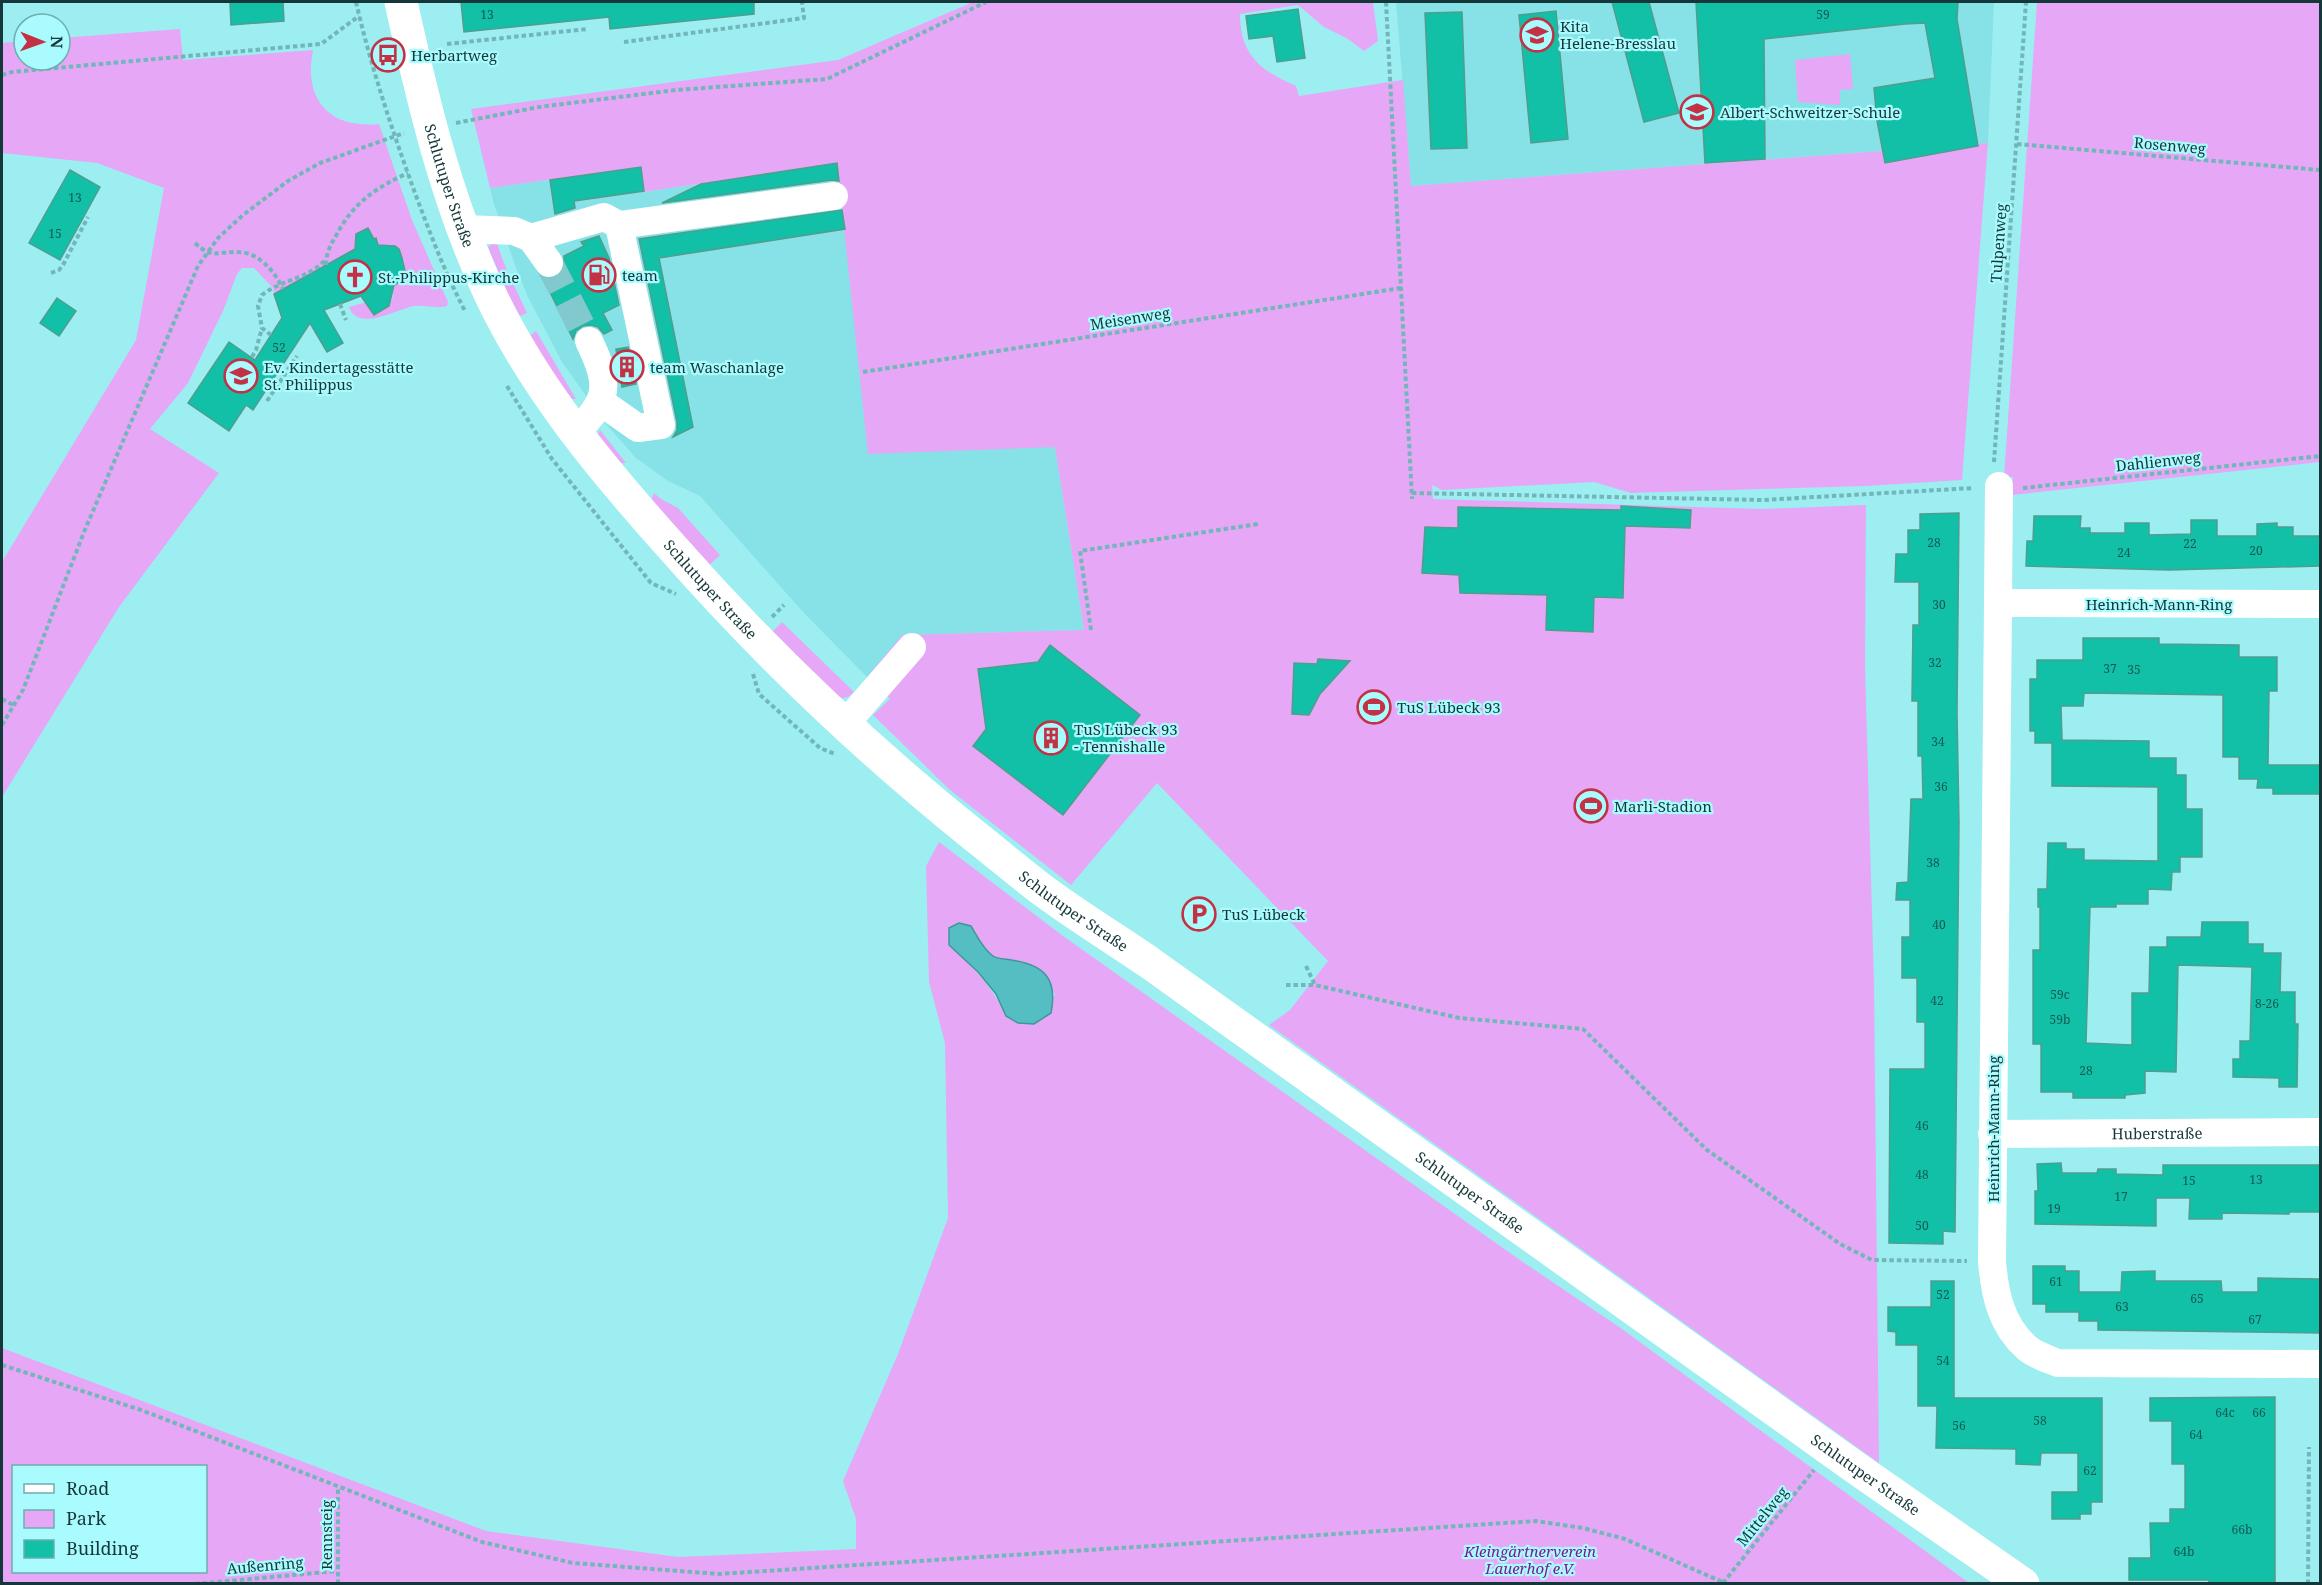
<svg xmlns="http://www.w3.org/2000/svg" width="2322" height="1585" font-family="'Noto Serif',serif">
<rect width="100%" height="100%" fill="#9ceef1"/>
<g fill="#86e2e6">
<path d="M1396,2H1994L1988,143L1411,186Z"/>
<path d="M837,163L845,229L1055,447L1084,630L902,635L867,677L804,613L700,496L668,481L636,458L606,424L562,362L528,297L516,268L494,204L490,188L641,167L645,192Z"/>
</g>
<g fill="#e6a8f6" fill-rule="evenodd">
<path d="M973,2H1373L1378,41L1364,51L1348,39L1324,27L1298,5L1240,14C1240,55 1261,71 1296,86L1299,96L1403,80L1411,186L1988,143L1962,480L1866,486L1631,493L1594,482L1442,490L1432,485L1433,499L1763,509L1866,505L1865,666L1874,983L1879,1463L1269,1025L1290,1010L1328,961L1157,783L1071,885L950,790L873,715L890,699L867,677L902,635L1084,630L1055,447L868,454L837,163L644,192L640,167L490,188L471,109L838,60Z"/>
<path d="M2037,2H2320V462L2012,495L2013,477H2004Z"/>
<path d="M180,29L183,60L313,50C303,99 329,129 379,124L412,220L448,302L447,306C438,309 425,305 414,306C397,309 358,333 349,307L367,302L376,313C390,309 396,298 392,284L402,281L406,275C403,253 401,245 378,245L376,238L374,239L368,228L356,236L359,247L274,294L273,288L254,268H242L237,274L223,311L188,383L150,429L219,473L119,607L2,797V562L136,340L164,188L97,163L2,153V164V43L24,41V60H60V38Z"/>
<path d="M1850,54L1853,89L1840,90V105L1798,102L1795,60Z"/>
<path d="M494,243L497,244L507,271L527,313L517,317L488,247Z"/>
<path d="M536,331L576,399H572L527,338Z"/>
<path d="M600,430L626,463H617L598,434Z"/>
<path d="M654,493L661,499L678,508L720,555L706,568L650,504Z"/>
<path d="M782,622L854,692L848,697L837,699L769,635Z"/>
<path d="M939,842L1063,936L1517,1258L1622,1329L1969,1583H2V1348L486,1531L678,1557L856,1549V1519L843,1481L898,1354L948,1218L945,1043L929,982L926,866ZM971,926L980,941L994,958L1036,967L1049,979L1055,996L1006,1016C992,986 973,967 949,945ZM14,1466H206V1572H14Z"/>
</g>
<path fill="#54bec3" stroke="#41969a" stroke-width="1.5" d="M959,923L971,926C977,936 983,949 993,956C997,959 1005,959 1011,960C1044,965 1058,978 1051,1013L1034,1024L1018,1023L1006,1016L996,994L978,972L949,945V928Z"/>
<g fill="#12bfa7" stroke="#519d8e" stroke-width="1.5">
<path d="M230,2H283L284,21L231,25Z"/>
<path d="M461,2H754V14L610,29L609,17L464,32Z"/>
<path d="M1612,2H1649L1679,113L1644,122Z"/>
<path d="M1696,2H1958L1957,19L1978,146L1885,163L1877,121L1874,88L1935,78L1925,23L1905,24L1764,39L1765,159L1705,163Z"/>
<path d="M1298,9L1305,58L1277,62L1273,36L1249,39L1246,16Z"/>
<path d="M1556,11L1568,139L1531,143L1519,15Z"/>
<path d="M1462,12L1467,148L1431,149L1425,13Z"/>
<path d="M837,163L839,181L832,180L662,203L701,184Z"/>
<path d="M641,167L644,191L574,201L575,208L555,214L550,180Z"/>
<path d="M70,170L100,187L60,260L29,243Z"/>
<path d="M842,210L845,229L659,258L693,427L673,437L677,430V422L639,239Z"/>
<path d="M368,228L374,239L376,238L378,245L395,246L399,249L402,258L406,275L402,281L394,285L389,306L374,315L361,296L324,310L343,343L327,352L310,323L253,410L246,405L229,431L188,403L229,342L255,360L282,318L274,294L355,249L356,234Z"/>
<path d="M599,236L609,258L619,305L603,313L612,330L604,334L598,327L591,325L583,326L576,331L573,339L543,278L551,279L559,276L564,269V256L584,246L581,242Z"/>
<path d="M57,298L76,311L59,336L40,323Z"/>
<path d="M628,347L636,384L622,387L616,349Z"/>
<path d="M1621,506L1691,510L1690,528L1625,526L1623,598L1594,597L1593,632L1546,630L1547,595L1460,593L1459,575L1422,573L1425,527L1458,528V507L1621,510Z"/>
<path d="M1959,513L1957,712L1959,823L1955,1232L1943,1231V1244L1889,1243L1890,1069H1925V1022H1917V978H1902V937H1910V900H1896L1897,883L1908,882L1911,799H1923L1922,756H1918V701H1912L1913,625H1919V582H1895L1896,554H1908V530H1920V514Z"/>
<path d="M2034,516H2081L2080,528H2090V533H2125V523H2149V535L2191,534V520H2217V536H2257V524L2277,523V527H2293V536H2320V566L2169,570L2026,566L2027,541H2033Z"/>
<path d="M2083,638H2159V644L2239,645V657H2277V691H2269L2268,765H2320V794H2273V788H2257L2258,779H2239V757H2223V695L2084,693L2083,706H2061L2062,740L2149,741V758H2176V775H2186V809H2202V857H2180V872H2172L2171,890L2148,889V904H2116V907H2090L2086,1043L2132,1045V993H2149L2150,947H2167V937H2201L2202,922H2248V944H2263V953H2281L2280,992H2295V1024H2298L2297,1087H2279V1078L2233,1077V1059H2240V1041H2250L2252,967L2178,965L2176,1072L2145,1071V1093L2125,1095V1098H2073V1092H2041V1044H2033V950H2040V907H2038V889H2047L2048,843H2066V849H2084V860L2158,861V787L2052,786V743H2035V731H2030V679H2037V660H2083Z"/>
<path d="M1050,645L1140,715L1063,815L973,746L986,729L978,669L1038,662Z"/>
<path d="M1318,659L1350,661L1320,694L1309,715L1292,714L1294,663L1317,664Z"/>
<path d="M2061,1163L2062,1173H2097L2098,1169H2116V1174L2163,1175V1165H2320V1212H2289V1214L2222,1213V1219H2189L2190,1198H2156V1226L2035,1224V1191H2038L2037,1164Z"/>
<path d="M2033,1266H2065V1271H2079V1292H2121L2122,1272L2155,1271V1281H2221L2222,1292H2258V1278L2320,1279V1333L2098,1330V1321H2079V1312H2046V1304H2033Z"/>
<path d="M1931,1281H1954V1398H2102V1502H2091V1514H2080V1519H2052V1492H2078V1453H2041L2040,1465L2016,1464V1449L1936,1448L1937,1406H1918V1345H1896V1332L1888,1331V1307H1931Z"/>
<path d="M2275,1397V1584H2209V1580H2129V1558H2151L2150,1523H2170V1509H2185V1464H2172V1421H2150V1398Z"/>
</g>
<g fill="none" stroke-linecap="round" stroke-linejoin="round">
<path stroke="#81c9cc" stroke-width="28" stroke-dasharray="28 14" stroke-linecap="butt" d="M549,263L589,341"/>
<g stroke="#73b6b9" stroke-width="4" stroke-dasharray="4.5 3" stroke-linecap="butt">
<path d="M356,2C371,67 392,130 415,193C430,233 445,273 465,311"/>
<path d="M1386,2L1412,499"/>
<path d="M624,42L804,18L802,2"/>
<path d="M447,44L587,29"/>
<path d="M2,75L12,72L321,44L359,16"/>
<path d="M456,123L539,107L676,90L827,79L986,2"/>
<path d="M2017,144L2320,170"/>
<path d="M195,243C213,260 217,251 238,252C259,252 275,272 283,289"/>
<path d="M326,265C326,253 331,244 337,234C353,203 377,187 408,173"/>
<path d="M51,273L59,270L63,265L88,217"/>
<path d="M340,304L346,320"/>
<path d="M271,335L262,328L258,306L262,295C280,280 311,278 326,259"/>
<path d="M252,357L256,350L262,328"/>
<path d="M863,372L1401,288"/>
<path d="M507,386L552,459L651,583L676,594"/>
<path d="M267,401L297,356"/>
<path d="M1994,462L2026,2"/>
<path d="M2023,488L2320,456"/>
<path d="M1412,493L1763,500L1974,488"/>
<path d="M772,617L784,605"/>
<path d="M1091,630L1080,551L1258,524"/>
<path d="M753,674L759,694L820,748L835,754"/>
<path d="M2,699L15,706"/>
<path d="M2,725L23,690L84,532L198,266L218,238L243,215L288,181L320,163L404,133"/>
<path d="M1306,966L1315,985L1459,1018L1583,1029L1707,1150L1840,1244L1872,1260L1967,1261"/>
<path d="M1286,985H1315"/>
<path d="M2,1365L141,1410L482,1542L573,1563L719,1574L1536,1521L1583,1528L1625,1539L1727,1584"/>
<path d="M1723,1583L1814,1470"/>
<path d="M195,1584L337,1571"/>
<path d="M338,1584V1488"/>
<path d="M2308,1584L2309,1447"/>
</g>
<g stroke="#fff" stroke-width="28">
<path d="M619,225L834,196"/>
<path d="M464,229L514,231L531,238L549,263"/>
<path d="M531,238L604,217L619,225L661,425L638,428L601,402"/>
<path d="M575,433C610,399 610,385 589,341"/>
<path d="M1998,603L1999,486"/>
<path d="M2320,604L1998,603L1992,1262C1995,1295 2001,1325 2027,1348C2035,1355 2048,1359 2058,1363L2320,1364"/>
<path d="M845,724L912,647"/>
<path id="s1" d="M1992,1134L2320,1132"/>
</g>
<path stroke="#fff" stroke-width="33" id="s2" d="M401,2C423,102 447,203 491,296C536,390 602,469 671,546C764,652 866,749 976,837C999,855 1022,875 1045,892C1079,917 1115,939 1150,963L1856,1468L2023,1584"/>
</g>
<defs>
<symbol id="school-ring" viewBox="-11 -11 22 22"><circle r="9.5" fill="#a9fbfe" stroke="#c33244" stroke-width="1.5"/><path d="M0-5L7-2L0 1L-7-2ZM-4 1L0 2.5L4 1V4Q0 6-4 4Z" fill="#c33244"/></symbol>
<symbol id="bus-ring" viewBox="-11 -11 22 22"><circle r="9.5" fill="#a9fbfe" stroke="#c33244" stroke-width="1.5"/><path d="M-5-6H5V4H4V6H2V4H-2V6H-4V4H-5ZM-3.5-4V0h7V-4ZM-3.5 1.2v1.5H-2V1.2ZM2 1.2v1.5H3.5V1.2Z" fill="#c33244"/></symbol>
<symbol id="fuel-ring" viewBox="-11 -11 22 22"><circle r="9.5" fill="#a9fbfe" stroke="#c33244" stroke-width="1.5"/><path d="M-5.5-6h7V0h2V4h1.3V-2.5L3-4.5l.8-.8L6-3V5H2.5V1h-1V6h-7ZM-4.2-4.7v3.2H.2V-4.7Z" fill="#c33244"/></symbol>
<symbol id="church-ring" viewBox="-11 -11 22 22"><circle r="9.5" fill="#a9fbfe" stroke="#c33244" stroke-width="1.5"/><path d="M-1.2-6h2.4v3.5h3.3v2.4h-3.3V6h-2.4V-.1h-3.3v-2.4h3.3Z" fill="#c33244"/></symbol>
<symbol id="building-ring" viewBox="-11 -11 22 22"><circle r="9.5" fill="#a9fbfe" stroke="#c33244" stroke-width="1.5"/><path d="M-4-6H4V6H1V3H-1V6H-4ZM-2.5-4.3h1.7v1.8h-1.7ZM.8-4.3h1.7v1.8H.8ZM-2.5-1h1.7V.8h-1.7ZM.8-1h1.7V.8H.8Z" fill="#c33244"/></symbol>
<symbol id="stadium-ring" viewBox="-11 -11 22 22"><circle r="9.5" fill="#a9fbfe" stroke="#c33244" stroke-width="1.5"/><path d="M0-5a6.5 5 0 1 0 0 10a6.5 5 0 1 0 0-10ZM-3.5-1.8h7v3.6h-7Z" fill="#c33244"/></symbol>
<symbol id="parking-ring" viewBox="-11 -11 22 22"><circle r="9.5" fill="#a9fbfe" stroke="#c33244" stroke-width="1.5"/><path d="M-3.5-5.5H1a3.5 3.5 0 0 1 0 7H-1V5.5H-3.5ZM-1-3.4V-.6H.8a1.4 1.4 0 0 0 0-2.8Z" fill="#c33244"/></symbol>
</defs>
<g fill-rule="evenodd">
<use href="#school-ring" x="1518" y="16" width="38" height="38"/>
<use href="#bus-ring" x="369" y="36" width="38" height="38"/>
<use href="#school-ring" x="1678" y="93" width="38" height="38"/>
<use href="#fuel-ring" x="580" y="256" width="38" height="38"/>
<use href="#church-ring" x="336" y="258" width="38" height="38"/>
<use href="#building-ring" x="608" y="348" width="38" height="38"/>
<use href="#school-ring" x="222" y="357" width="38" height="38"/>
<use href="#stadium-ring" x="1355" y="688" width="38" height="38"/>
<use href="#building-ring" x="1032" y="719" width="38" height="38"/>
<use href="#stadium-ring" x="1572" y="787" width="38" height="38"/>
<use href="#parking-ring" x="1180" y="895" width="38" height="38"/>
</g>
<g text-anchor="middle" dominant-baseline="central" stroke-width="4.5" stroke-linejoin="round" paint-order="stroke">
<g font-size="12" fill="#145954">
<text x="487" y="14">13</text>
<text x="1823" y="14">59</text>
<text x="75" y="197">13</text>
<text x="55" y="233">15</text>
<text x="279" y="347">52</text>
<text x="1934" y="542">28</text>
<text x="2190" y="543">22</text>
<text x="2256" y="550">20</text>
<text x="2124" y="552">24</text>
<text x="1939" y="604">30</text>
<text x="1935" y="662">32</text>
<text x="2110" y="668">37</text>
<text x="2134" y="669">35</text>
<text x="1938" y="741">34</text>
<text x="1941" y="786">36</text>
<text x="1933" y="862">38</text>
<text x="1939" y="924">40</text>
<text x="2060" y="994">59c</text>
<text x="1937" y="1000">42</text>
<text x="2267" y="1003">8-26</text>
<text x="2060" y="1019">59b</text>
<text x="2086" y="1070">28</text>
<text x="1922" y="1125">46</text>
<text x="1922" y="1174">48</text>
<text x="2256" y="1179">13</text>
<text x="2189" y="1180">15</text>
<text x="2121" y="1196">17</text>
<text x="2054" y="1208">19</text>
<text x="1922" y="1225">50</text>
<text x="2056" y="1281">61</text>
<text x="1943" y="1294">52</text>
<text x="2197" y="1298">65</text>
<text x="2122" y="1306">63</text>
<text x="2255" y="1319">67</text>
<text x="1943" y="1360">54</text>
<text x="2225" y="1412">64c</text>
<text x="2259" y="1412">66</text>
<text x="2040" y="1420">58</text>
<text x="1959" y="1425">56</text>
<text x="2196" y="1434">64</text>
<text x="2090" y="1470">62</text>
<text x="2242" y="1529">66b</text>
<text x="2184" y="1551">64b</text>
</g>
<g font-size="15" fill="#153739" stroke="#a9fbfe" text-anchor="start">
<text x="1560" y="26">Kita<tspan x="1560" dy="17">Helene-Bresslau</tspan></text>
<text x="411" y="55">Herbartweg</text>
<text x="1720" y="112">Albert-Schweitzer-Schule</text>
<text x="622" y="275">team</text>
<text x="378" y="277">St.-Philippus-Kirche</text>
<text x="264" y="367">Ev. Kindertagesstätte<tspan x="264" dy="17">St. Philippus</tspan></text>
<text x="650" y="367">team Waschanlage</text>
<text x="1397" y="707">TuS Lübeck 93</text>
<text x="1074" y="729">TuS Lübeck 93<tspan x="1074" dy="17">- Tennishalle</tspan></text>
<text x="1614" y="806">Marli-Stadion</text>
<text x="1222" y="914">TuS Lübeck</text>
</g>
<g font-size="15" fill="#153739" stroke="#a9fbfe">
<text transform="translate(2170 145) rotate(5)">Rosenweg</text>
<text stroke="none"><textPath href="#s2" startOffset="190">Schlutuper Straße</textPath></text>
<text transform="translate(1998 243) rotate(-86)">Tulpenweg</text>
<text transform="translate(1130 318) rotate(-9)">Meisenweg</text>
<text transform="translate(2158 461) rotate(-6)">Dahlienweg</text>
<text stroke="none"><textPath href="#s2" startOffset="676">Schlutuper Straße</textPath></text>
<text x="2159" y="604">Heinrich-Mann-Ring</text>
<text stroke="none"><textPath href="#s2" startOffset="1162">Schlutuper Straße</textPath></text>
<text transform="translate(1993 1129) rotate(-90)">Heinrich-Mann-Ring</text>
<text stroke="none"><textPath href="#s1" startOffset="165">Huberstraße</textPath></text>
<text stroke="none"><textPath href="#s2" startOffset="1648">Schlutuper Straße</textPath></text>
<text stroke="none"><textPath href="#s2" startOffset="2134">Schlutuper Straße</textPath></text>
<text transform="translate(1762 1516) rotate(-51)">Mittelweg</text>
<text transform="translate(326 1535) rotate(-90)">Rennsteig</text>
<text transform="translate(265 1565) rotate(-5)">Außenring</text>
</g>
<g font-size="15" font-style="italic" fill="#7d1993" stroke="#a9fbfe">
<text x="1530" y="1551">Kleingärtnerverein<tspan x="1530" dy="17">Lauerhof e.V.</tspan></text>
</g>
</g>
<rect width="2322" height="1585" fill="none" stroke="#153739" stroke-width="6"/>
<rect x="12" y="1465" width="195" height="108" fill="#a9fbfe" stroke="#6eadaf" stroke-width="1.5"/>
<rect x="24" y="1484" width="30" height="9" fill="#ffffff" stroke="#6eadaf" stroke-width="1.5"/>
<text x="66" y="1495" font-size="18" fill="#153739">Road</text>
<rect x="24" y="1510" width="30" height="18" fill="#e6a8f6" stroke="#6eadaf" stroke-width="1.5"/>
<text x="66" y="1525" font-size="18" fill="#153739">Park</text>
<rect x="24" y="1540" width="30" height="18" fill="#12bfa7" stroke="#6eadaf" stroke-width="1.5"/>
<text x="66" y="1555" font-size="18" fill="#153739">Building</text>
<g transform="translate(42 42) rotate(91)"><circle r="28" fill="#a9fbfe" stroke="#6eadaf" stroke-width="1.5"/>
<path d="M0-4.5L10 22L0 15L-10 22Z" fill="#c33244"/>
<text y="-9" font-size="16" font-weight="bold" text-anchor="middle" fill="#153739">N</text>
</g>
</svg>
